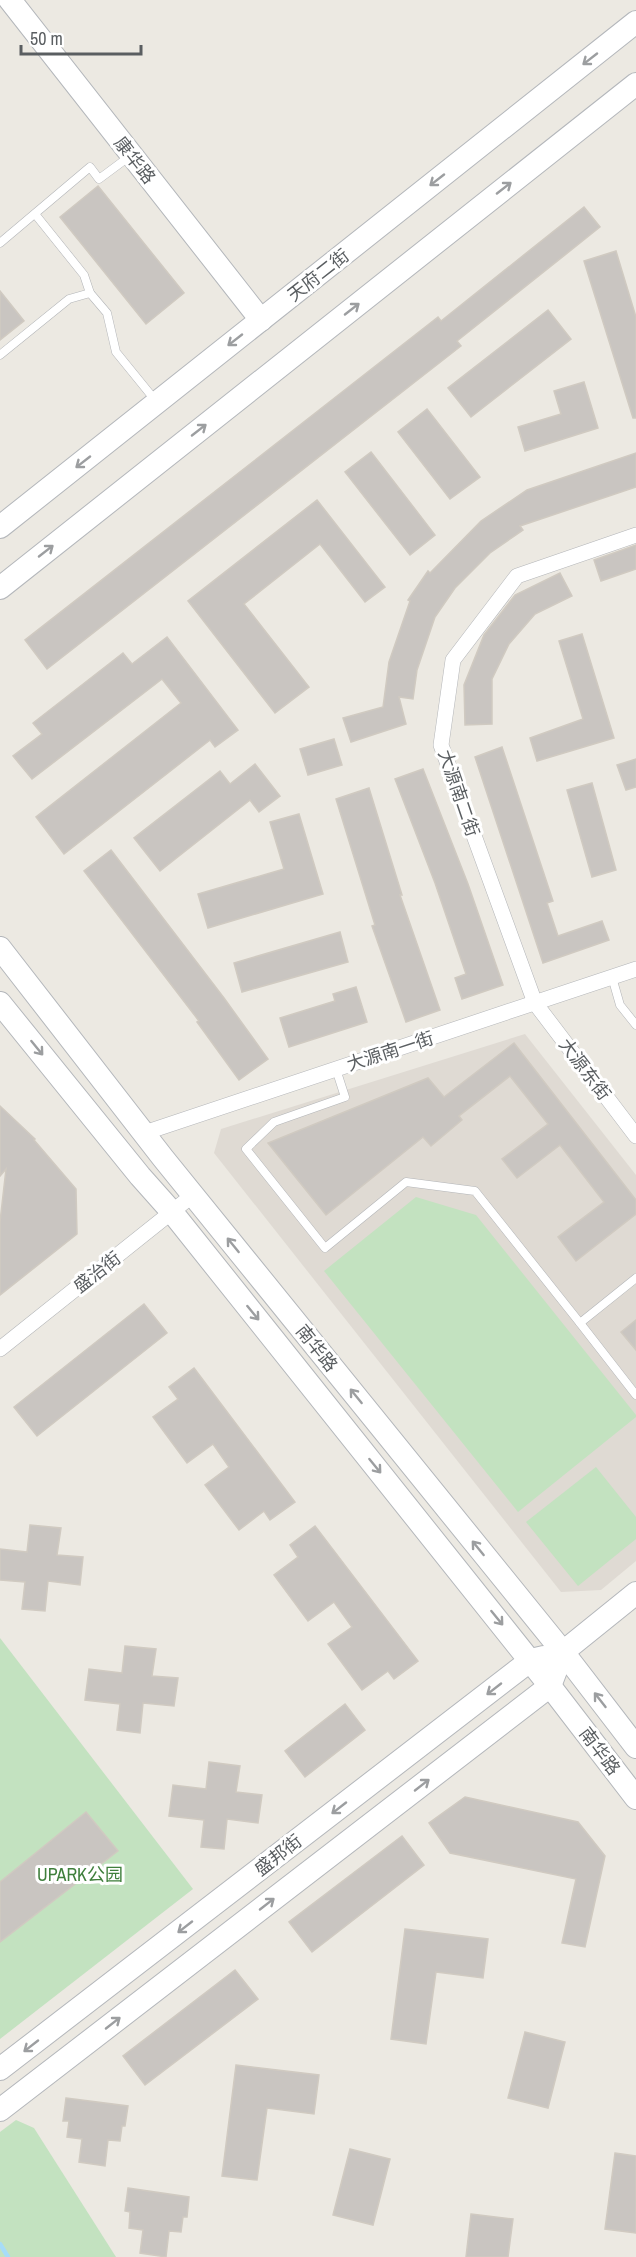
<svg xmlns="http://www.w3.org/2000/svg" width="636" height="2257" font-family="'Archivo Narrow','Noto Sans SC',sans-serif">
<rect width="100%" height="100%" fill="#ece9e2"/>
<path fill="#dfdad3" d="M525,1034L636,1175V1561L601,1590L561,1592L214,1153L221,1129Z"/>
<g fill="#c3e2c0">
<path d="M416,1197L476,1215L636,1415V1417L518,1512L324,1271Z"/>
<path d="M596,1467L636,1517V1539L578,1586L526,1522Z"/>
<path d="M0,1638L193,1889L0,2039Z"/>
<path d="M16,2120L34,2128L116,2257H0V2132Z"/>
</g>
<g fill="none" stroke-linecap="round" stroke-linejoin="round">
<path stroke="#a7dcf7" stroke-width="4.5" d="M0,2244L8,2257"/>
</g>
<g fill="#c9c5c1" stroke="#d0cac1" stroke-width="1.5">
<path d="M98,186L184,293L146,324L60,217Z"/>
<path d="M584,207L600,227L457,341L461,346L47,669L25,640L438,317L441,321Z"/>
<path d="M616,251L636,317V418H633L584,261Z"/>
<path d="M0,291L24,321L0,340Z"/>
<path d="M548,310L571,339L471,417L448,388Z"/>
<path d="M584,382L598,428L525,451L518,427L561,414L554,391Z"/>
<path d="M427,409L480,477L450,499L398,432Z"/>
<path d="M371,452L435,535L410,555L345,472Z"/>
<path d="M636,453V487L520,526L523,530L490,553L455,588L435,617L417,670L413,699L399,697L406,724L351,742L343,718L383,707L389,662L410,601L408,600L428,571L430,573L481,521L527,490Z"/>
<path d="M317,500L385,587L365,602L320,544L244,604L309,687L275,713L188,601Z"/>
<path d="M636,545V569L601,581L594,560Z"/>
<path d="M560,573L572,596L535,614L509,644L492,679V724L465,725L464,685L484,635L515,595Z"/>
<path d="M582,634L614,738L537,761L530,738L583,719L559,641Z"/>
<path d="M167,637L238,730L215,747L210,740L64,854L36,817L181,703L162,679L32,779L13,756L42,734L33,723L123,653L132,664Z"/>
<path d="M334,739L342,765L308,775L300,749Z"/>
<path d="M502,747L553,901L547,903L558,936L602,921L609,940L543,963L475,757Z"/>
<path d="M636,759V787L626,790L617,765Z"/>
<path d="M255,764L280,796L259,812L250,800L160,871L134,838L220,771L230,784Z"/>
<path d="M423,769L468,884L503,985L462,999L455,978L466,974L435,883L395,779Z"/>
<path d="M592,783L616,870L592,877L567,790Z"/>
<path d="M369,788L402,895H400L440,1010L406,1022L372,926L375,925L336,799Z"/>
<path d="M299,814L323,894L208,928L198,894L284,869L270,822Z"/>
<path d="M111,850L224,998L268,1059L239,1080L197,1022L199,1021L84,871Z"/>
<path d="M340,932L348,962L242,992L234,963Z"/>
<path d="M356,987L367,1022L289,1047L280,1018L335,1001L333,994Z"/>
<path d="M514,1043L636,1200V1214L576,1261L558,1237L604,1202L560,1145L517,1178L502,1159L548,1124L510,1076L459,1116L462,1120L431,1146L423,1137L326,1215L268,1143L428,1078L444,1097Z"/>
<path d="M0,1106L35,1139L34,1140L76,1189L77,1234L0,1295V1222L6,1169L0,1176Z"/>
<path d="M144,1304L167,1333L37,1436L14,1407Z"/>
<path d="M636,1320V1350L621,1332Z"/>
<path d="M194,1368L295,1502L270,1520L264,1511L239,1530L205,1485L229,1467L213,1444L187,1463L153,1417L178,1399L169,1387Z"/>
<path d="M30,1525L61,1528L57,1555L83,1557L80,1585L48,1581L45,1611L22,1609L25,1582L0,1580V1549L27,1552Z"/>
<path d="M315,1526L418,1661L394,1679L388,1671L362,1690L328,1644L352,1627L334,1602L308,1621L274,1575L298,1557L290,1545Z"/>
<path d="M125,1646L156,1649L152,1676L178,1678L174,1706L143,1703L140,1733L117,1730L120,1704L85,1700L89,1669L122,1673Z"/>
<path d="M345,1704L365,1730L305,1777L285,1751Z"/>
<path d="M209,1762L240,1766L236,1792L262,1795L258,1823L227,1819L224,1849L201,1847L204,1820L169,1816L173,1785L206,1789Z"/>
<path d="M465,1797L578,1822L605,1856L585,1947L562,1943L576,1879L450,1853L429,1823Z"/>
<path d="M86,1812L118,1851L0,1942V1882Z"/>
<path d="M402,1836L424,1865L312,1952L289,1922Z"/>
<path d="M405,1929L488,1939L483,1978L436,1972L426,2044L391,2039Z"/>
<path d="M235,1970L258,1999L145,2085L123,2056Z"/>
<path d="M525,2032L565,2042L548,2108L508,2098Z"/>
<path d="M236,2065L319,2075L314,2114L267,2108L257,2180L222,2176Z"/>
<path d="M66,2098L128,2106L125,2126H122L120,2141L108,2140L105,2166L79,2162L82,2139L67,2137L69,2121H63Z"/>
<path d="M350,2149L390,2159L373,2225L333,2215Z"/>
<path d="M615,2153L636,2156V2233L605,2229Z"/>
<path d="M128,2188L189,2197L187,2217H183L181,2232L169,2231L166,2257L140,2253L143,2230L129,2228L130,2212L125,2211Z"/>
<path d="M471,2214L513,2219L508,2257H466Z"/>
</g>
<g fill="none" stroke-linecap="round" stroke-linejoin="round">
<defs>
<g id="lane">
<path d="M35,214L84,275L90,293L107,313L116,352L155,400"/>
<path d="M0,243L90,167L99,179L130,156"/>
<path d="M0,355L69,299L90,293"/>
<path d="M612,977L620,1005L636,1025"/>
<path d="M336,1069L345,1097L274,1122L246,1149L325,1248L406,1182L475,1191L580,1323L636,1278"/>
<path d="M580,1323L636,1395"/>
</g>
<g id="street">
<path d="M636,535L517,576L453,660L441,745L535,1003L636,1136"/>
<path d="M144,1133L636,969"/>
<path d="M0,1349L193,1195"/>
</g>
<g id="secondary">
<path d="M10,0L261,320"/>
<path d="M0,527L636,22"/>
<path d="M0,588L636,84"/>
<path d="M0,948L163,1158L563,1652L636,1747"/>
<path d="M0,1003L140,1176L172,1212L550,1686L636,1798"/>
<path d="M0,2069L531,1660L544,1657"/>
<path d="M0,2110L550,1686L563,1652L636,1593"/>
</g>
</defs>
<use href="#lane" stroke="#b3b5b8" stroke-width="9"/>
<use href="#street" stroke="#b3b5b8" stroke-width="16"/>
<use href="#secondary" stroke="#b4b7bb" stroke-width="24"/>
<use href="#lane" stroke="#fff" stroke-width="8"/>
<use href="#street" stroke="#fff" stroke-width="15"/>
<use href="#secondary" stroke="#fff" stroke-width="22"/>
</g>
<defs><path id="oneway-shaft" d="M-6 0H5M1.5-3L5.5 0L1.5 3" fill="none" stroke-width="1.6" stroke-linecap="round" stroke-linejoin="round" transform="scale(1.5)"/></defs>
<g stroke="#9c9ea0">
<use href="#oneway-shaft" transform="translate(590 59) rotate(142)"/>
<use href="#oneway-shaft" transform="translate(437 180) rotate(142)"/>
<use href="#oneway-shaft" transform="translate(504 188) rotate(-38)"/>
<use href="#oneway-shaft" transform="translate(352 309) rotate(-38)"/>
<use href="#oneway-shaft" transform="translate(235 340) rotate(142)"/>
<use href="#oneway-shaft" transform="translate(199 430) rotate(-38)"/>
<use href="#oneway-shaft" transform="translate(83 462) rotate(142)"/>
<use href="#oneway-shaft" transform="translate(46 551) rotate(-38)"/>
<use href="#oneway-shaft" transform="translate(37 1048) rotate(51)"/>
<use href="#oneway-shaft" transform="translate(233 1245) rotate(-129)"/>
<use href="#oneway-shaft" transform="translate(253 1313) rotate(51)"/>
<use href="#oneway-shaft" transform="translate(356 1396) rotate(-129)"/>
<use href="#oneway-shaft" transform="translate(375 1466) rotate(51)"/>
<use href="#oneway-shaft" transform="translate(478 1548) rotate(-129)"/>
<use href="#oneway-shaft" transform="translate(497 1618) rotate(51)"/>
<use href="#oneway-shaft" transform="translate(494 1689) rotate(142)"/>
<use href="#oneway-shaft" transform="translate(600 1700) rotate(-128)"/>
<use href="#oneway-shaft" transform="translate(422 1785) rotate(-38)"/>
<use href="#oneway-shaft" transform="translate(339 1808) rotate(142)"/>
<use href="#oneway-shaft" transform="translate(267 1904) rotate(-38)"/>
<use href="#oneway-shaft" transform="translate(185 1927) rotate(142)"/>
<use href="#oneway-shaft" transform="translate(113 2023) rotate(-38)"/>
<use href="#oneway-shaft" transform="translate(31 2046) rotate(142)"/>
</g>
<g text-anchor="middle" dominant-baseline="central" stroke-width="6" stroke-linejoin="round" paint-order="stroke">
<g font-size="18" fill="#5a5e61" stroke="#fff">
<text transform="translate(135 160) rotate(52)">康华路</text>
<text transform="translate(318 275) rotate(-38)">天府二街</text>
<text transform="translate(459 793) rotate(71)">大源南二街</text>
<text transform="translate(390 1051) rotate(-18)">大源南一街</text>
<text transform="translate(585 1069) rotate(53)">大源东街</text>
<text transform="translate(97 1272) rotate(-38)">盛治街</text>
<text transform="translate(317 1348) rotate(51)">南华路</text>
<text transform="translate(600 1751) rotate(53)">南华路</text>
<text transform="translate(278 1855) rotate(-38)">盛邦街</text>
</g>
<g font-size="18" fill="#3f7f3c" stroke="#fff">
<text x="80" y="1874">UPARK公园</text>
</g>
</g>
<path d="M21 45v9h120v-9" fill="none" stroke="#5a5e61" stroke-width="3"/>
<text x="30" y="45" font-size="18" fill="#5a5e61" stroke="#ffffff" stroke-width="4.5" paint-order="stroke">50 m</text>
</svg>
